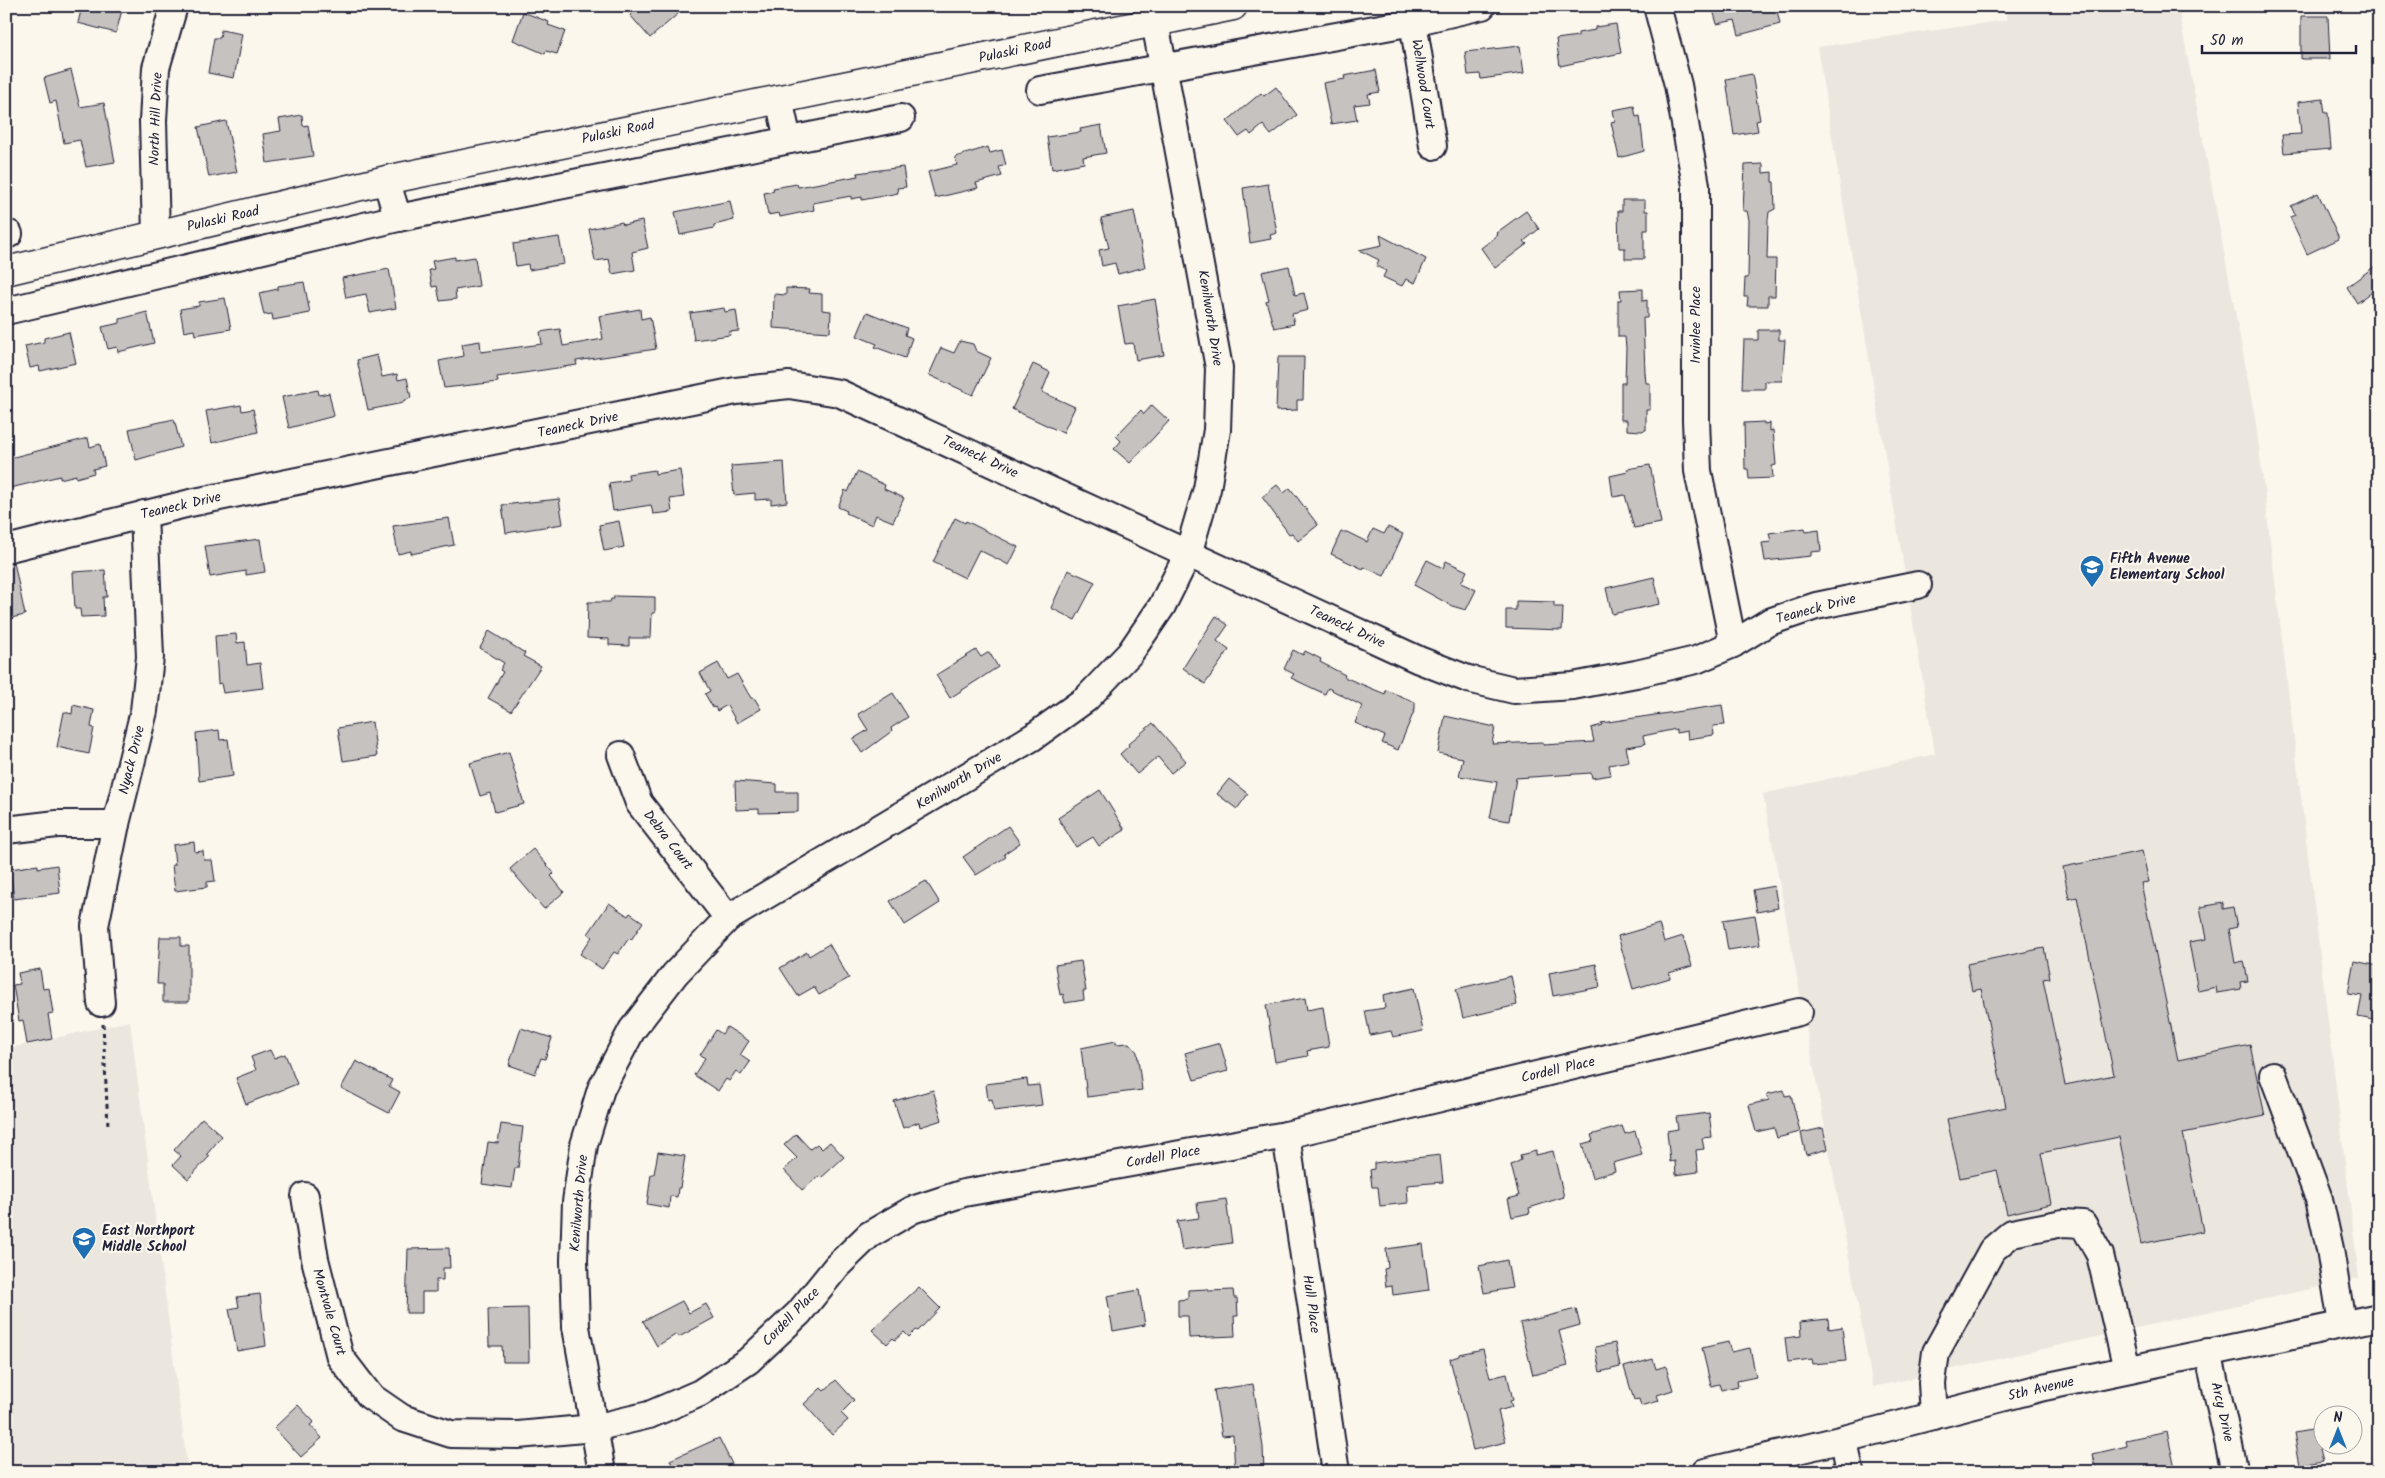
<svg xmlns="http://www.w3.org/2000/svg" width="2385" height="1478" font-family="Kalam,sans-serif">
<rect width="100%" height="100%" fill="#fbf7ec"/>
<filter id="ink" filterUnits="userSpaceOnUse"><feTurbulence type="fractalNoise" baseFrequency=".02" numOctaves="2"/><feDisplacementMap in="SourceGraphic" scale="10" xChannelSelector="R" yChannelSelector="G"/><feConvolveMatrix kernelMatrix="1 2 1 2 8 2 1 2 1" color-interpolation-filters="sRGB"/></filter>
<g filter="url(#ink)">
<g fill="#ebe7df">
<path d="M2004,6H2178L2256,423L2359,1278L1873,1387L1763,794L1935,754L1817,47L2007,20Z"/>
<path d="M130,1021L188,1472H6V1049Z"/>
</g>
<g fill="#c6c2c0" stroke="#22223b">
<path d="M82,6H123L116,33L78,23Z"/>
<path d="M641,6H687L650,38L630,15Z"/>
<path d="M1712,6H1776L1780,24L1739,35L1735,20L1717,24Z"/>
<path d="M523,12L549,22L548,25L565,31L557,54L546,51L545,54L513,40Z"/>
<path d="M2301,16H2328L2330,59H2301Z"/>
<path d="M1616,24L1621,53L1560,66L1556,39L1578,36V33L1595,30V27Z"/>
<path d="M221,30L242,34L234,78L208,73L214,38H220Z"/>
<path d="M1520,46L1524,73L1481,79L1480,74L1468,75L1465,52Z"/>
<path d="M71,70L80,107L104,103L115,162L86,167L80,140L64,143L56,101L50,103L44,78Z"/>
<path d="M1376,70L1380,92L1368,94L1370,103L1354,105L1357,120L1331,124L1323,83L1345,79L1344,76Z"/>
<path d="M1752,74L1760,120L1756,121L1758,131L1734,135L1726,79Z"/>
<path d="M1276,87L1297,115L1271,135L1263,125L1251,135L1248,131L1239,137L1227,121L1261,93L1264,96Z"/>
<path d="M2323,99L2325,113H2328L2331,149L2284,153L2282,135L2301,134L2298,102Z"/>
<path d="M1634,106L1636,117L1640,116L1644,151L1619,158L1611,122L1615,121L1613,110Z"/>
<path d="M302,115L303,126L308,125L313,156L267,163L263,134L281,131L279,119Z"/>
<path d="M226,121L237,172L209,177L198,127Z"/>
<path d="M1101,125L1106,153L1083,157L1084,163L1052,169L1047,137L1081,132L1080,129Z"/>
<path d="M988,147L990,153L1002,150L1006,165L999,167L1002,176L976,183L978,188L935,198L928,172L957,165L955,157Z"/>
<path d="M1763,164V173L1772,172V182H1774L1775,209L1769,212L1768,220L1767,259H1776L1775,296H1768V306H1747L1748,297H1744L1745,278H1748L1749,220L1747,211H1743L1745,165Z"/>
<path d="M903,167L906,187L897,188L898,193L862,200V197L851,199V196L813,203L814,210L780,217L779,213L768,215L764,193L774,191L773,188L797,184L798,187L821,183L858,176L857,173Z"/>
<path d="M1268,184L1277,233L1270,235L1271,239L1250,243L1243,188Z"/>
<path d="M2318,193L2339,239L2307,254L2290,217L2295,215L2291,206Z"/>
<path d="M1622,200H1645V211H1648V230H1644V259H1625V248H1619L1618,211H1622Z"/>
<path d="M730,201L734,220L714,225V228L680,235L675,212Z"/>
<path d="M1134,211L1145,267L1118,274L1115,263L1102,266L1099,250L1109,248L1101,218Z"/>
<path d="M1526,211L1539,229L1524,241L1527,244L1495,268L1481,248L1498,235L1496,233Z"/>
<path d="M642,221L648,248L632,252L635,270L612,274L609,259L595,261L589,229L622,222L623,225Z"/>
<path d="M1380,235L1426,259L1415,283L1406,279L1402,286L1383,277L1386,271L1376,266L1379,260L1359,250L1382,245Z"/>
<path d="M559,237L564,264L529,270L528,264L516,266L513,244Z"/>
<path d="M455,257V260L475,257L479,286L455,290L456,299L440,301L437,286L432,287L429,270L434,269L432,261Z"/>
<path d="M2379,263V287L2357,303L2347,287Z"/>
<path d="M1289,266L1295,295L1304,293L1308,310L1292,314L1294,324L1274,328L1266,301L1269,300L1262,272Z"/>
<path d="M389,269L396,308L370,313L366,294L346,298L342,278Z"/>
<path d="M304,282L310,313L273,320L272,314L264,315L259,293L278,289V286Z"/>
<path d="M786,288L810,289L809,293L822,294V310L831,311L830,332L773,328L774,294L786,295Z"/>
<path d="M1643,289V301L1647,300V318H1643L1645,373L1646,383H1650V410H1646V430L1641,431L1627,430V420H1621V383H1625L1626,348L1625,337H1618V300H1621L1620,290Z"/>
<path d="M225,298L231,329L195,335L194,330L184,332L180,309L199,306V302Z"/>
<path d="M1155,299L1164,355L1136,360L1133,343L1125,344L1118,306Z"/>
<path d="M724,308L725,312L736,310L739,331L729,332L730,335L694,340L690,313Z"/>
<path d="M640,309L641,319L650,317L656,349L576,361L577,365L497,377L498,382L444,388L439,361L464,356L462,344L480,341L481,352L542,344L540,332L560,329L563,346L603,339L599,316Z"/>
<path d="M147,312L154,343L118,352L117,347L108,349L102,327L120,323V319Z"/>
<path d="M867,312L907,328L905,335L912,338L905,358L875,347L877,344L857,336Z"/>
<path d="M1758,330H1779V340H1785L1782,381H1765V389H1742L1744,340H1758Z"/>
<path d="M69,332L76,363L40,371L39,366L30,368L25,346L44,342V338Z"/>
<path d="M960,341L973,344L976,351L991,358L973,395L929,375L941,348L954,353Z"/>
<path d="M377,355L382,377L397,374L398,380L407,378L411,398L403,401V403L368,410L357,360Z"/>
<path d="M1278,357H1304L1303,400H1297V410L1276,411Z"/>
<path d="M1033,364L1050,372L1042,392L1075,407L1063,433L1012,409Z"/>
<path d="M318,390L319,395L329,393L334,416L289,428L282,397Z"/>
<path d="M241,405L242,411L253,409L258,432L212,443L206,411Z"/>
<path d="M1152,405L1169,421L1130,463L1114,449L1121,441L1116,436L1141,410L1144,414Z"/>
<path d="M174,419L181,447L136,460L129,429Z"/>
<path d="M1764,422V424L1770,423V431L1773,430L1776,465L1772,466L1773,478L1749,479L1748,469H1745L1744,423Z"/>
<path d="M88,438L90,447L100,444L105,466L93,469L94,473L76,478V475L60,479V476L6,489V459Z"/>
<path d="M784,462L787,502L771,504V499L755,500V493L734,495L731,466Z"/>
<path d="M1650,465L1661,523L1634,528L1625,495L1613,497L1610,476L1628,472L1627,469Z"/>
<path d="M655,470V474L680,470L684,497L670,499L672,512L653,514L651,505L613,511L609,483L629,480L628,474Z"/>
<path d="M857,472L885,485L884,489L904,498L893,522L876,515L872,525L846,513L847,511L838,507L845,490L848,492Z"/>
<path d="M1277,485L1284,493L1290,488L1318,525L1298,541L1292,533L1289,534L1262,497Z"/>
<path d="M559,499L563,524L506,533L502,505Z"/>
<path d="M449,518L454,545L411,554V551L398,554L393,526Z"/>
<path d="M955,518L965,523L966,521L1018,547L1009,565L979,550L965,578L933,562Z"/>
<path d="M619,521L624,547L604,551L599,525Z"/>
<path d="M1388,527L1403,534L1384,576L1364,567L1363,569L1331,554L1341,532H1347L1367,542L1373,529L1384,534Z"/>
<path d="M1805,528L1806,532L1819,530L1821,551L1811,552V556L1765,561L1762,543L1771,542L1769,533Z"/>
<path d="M260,539L265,572L246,575V571L210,577L205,546Z"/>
<path d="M1427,560L1443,568L1446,561L1467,571L1461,583L1476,590L1466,610L1452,606L1414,585Z"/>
<path d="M14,562L25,615L6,619V564Z"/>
<path d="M105,570L107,597H103L104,616L81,617L80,609H75L73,572Z"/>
<path d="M1068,570L1095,582L1075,620L1051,608Z"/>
<path d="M1654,577L1660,604L1612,614L1606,588Z"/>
<path d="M614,596L655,597V613H652L651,638H629V646L609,645V639L587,638L588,602H610L611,599H614Z"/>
<path d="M1516,601L1554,602V607H1563L1562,630L1506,628V610H1516Z"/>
<path d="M1216,616L1228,625L1217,641L1229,650L1205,684L1183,668Z"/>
<path d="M489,631L525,653L523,656L541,666L511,711L488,698L503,672L500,670L504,663L480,648Z"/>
<path d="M236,634L237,643L245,642L247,665L260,663L263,688L223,693L221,683L218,684L215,636Z"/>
<path d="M976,650L981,657L989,652L998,667L950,698L936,675Z"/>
<path d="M1293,650L1303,655L1305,651L1321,659L1320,662L1345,675L1344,677L1385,694L1386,690L1415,702V709L1398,750L1382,743L1385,736L1355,723L1362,706L1328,688L1325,694L1291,678L1294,674L1284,669Z"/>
<path d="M718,663L727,679L737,674L751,698L755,699L761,709L737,723L727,705L717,711L715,707L713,708L705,694L710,691L700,673Z"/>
<path d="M893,693L908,717L891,728L892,731L862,753L853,739L868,730L858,714Z"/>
<path d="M73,705L94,710L91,727L94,728L89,754L57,747L64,712L72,714Z"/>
<path d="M1722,705L1725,725L1713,726L1714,735L1688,739L1687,731L1676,733V729L1643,736L1645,744L1626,747L1629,761L1609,765L1611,775L1592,778L1591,773L1516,778L1509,821L1490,818L1497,782L1459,776L1463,758L1438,753L1445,716L1495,727L1492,744L1543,742V745L1594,742L1591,728L1602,725L1601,723Z"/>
<path d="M372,722L377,756L343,761L338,728Z"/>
<path d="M1153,723L1186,761L1171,773L1158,757L1137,774L1120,754L1129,746L1128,744Z"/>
<path d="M219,730L220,740L228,739L233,776L199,781L196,733Z"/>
<path d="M509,752L524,804L495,812L490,793L480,796L470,763Z"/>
<path d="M1229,779L1248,794L1237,809L1217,794Z"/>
<path d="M735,781L777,784V792H798V812L759,813V809L736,810Z"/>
<path d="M1100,790L1125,830L1099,846L1093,837L1076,847L1058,818Z"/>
<path d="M1008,826L1020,843L1004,854L1006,857L976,875L963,857Z"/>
<path d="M194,842L195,852L203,851L204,860H212L215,881L207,882V887L175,891L172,865H175L173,845Z"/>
<path d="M533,849L554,873L551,876L564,892L544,909L510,869Z"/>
<path d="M2142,851L2149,882L2141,883L2178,1060L2250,1045L2265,1116L2183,1133L2203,1231L2141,1244L2119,1137L2041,1153L2051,1204L2007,1214L1997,1170L1960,1178L1947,1119L2006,1107L1981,989L1972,991L1967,964L2044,948L2050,978L2043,979L2065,1085L2114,1075L2077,897L2069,899L2063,867Z"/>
<path d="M38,865V868L57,865L60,893L14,899L10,869Z"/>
<path d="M926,881L940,903L905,925L890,901Z"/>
<path d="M1774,886L1778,908L1757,912L1753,890Z"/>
<path d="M609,903L628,916L630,913L643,922L631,940L629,938L618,954L614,952L602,969L580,954L592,937L588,934Z"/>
<path d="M2223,903V909L2233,907L2237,927L2229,929L2235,963L2244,961L2248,981L2240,982L2241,989L2217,993L2216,987L2198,991L2189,942L2206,939L2200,907Z"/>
<path d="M1755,915L1760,945L1728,950L1723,920Z"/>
<path d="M1659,924L1664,942L1683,936L1692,966L1669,973L1670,978L1633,989L1618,936Z"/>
<path d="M160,937H181V946H189V1002H163V984H157Z"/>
<path d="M829,944L849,978L819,995L814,987L798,996L780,968L807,952L809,956Z"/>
<path d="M1081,961L1086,991H1083L1084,1000L1065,1003L1063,994L1060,995L1055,965Z"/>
<path d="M2354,961L2379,966V1021L2358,1017L2362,996L2348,994Z"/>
<path d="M1596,964L1600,987L1553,996L1549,973Z"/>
<path d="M40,969L43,989L49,988L53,1013L48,1014L52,1039L27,1044L23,1020L19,1021L13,985L20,984L18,973Z"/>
<path d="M1511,976L1517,1005L1463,1018L1456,989Z"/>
<path d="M1414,988L1423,1031L1393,1037L1391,1031L1370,1035L1365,1011L1385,1008L1383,995Z"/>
<path d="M1305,998L1307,1010L1323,1007L1329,1047L1307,1051L1308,1056L1275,1062L1266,1005Z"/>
<path d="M727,1027L749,1041L740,1055L750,1062L741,1075L736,1071L729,1081L726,1079L718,1091L694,1075L705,1058L700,1055L716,1030L722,1034Z"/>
<path d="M521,1028L552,1038L545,1059L541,1058L535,1074L509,1065Z"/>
<path d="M1116,1041V1044L1129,1043L1137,1052L1142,1090L1087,1097L1081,1048Z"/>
<path d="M1220,1043L1228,1071L1194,1080L1185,1053Z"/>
<path d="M270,1050L274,1058L285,1054L297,1084L246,1104L236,1078L256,1070L251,1057Z"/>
<path d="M356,1061L392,1080L389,1086L400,1092L389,1113L341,1088Z"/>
<path d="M1027,1079L1028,1086L1039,1085L1042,1105L994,1111L992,1099L988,1100L986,1084Z"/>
<path d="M933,1090L942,1120L920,1127L919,1122L903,1128L894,1101Z"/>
<path d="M1784,1090L1785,1096L1791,1095L1800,1132L1777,1138L1774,1128L1756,1132L1749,1105L1769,1100L1767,1094Z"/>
<path d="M1709,1113L1712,1137L1702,1138L1704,1149L1696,1150L1698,1172L1676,1175L1675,1161L1670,1162L1667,1131L1678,1129L1676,1117Z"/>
<path d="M202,1118L222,1136L207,1154L210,1156L188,1179L173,1165L181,1156L174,1150Z"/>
<path d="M501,1124L523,1127L518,1168H515L512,1188L482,1184L488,1142L498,1143Z"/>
<path d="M1622,1126L1625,1134L1635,1131L1642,1155L1613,1163L1615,1171L1592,1178L1582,1144L1593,1141L1591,1135Z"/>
<path d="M1823,1128L1828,1149L1806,1155L1801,1133Z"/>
<path d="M796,1134L810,1149L817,1144L822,1149L830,1142L844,1157L821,1178L819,1176L802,1190L784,1170L797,1158L784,1145Z"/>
<path d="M1536,1151V1155L1553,1151L1564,1197L1529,1208L1530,1213L1512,1217L1508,1199L1519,1196L1511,1165L1521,1160L1520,1155Z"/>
<path d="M658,1152L685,1156L680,1188H678L677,1197L670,1196L669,1208L647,1204L651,1174H654Z"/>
<path d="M1440,1155L1443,1182L1407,1185L1408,1203L1380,1206L1378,1187H1372L1370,1170L1374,1169V1163Z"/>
<path d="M1226,1199L1232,1243L1182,1250L1177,1221L1199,1218L1197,1203Z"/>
<path d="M1423,1244L1429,1290L1393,1295L1392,1286L1386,1287L1384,1269L1388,1268L1386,1249Z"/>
<path d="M449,1248L450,1268H443V1280H436V1292H422V1313H406L408,1249Z"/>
<path d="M1507,1260L1512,1288L1484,1293L1479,1266Z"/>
<path d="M919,1287L940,1308L918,1331L916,1330L909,1337L904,1332L895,1340L893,1338L887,1344L872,1330Z"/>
<path d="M1208,1289V1291L1233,1290L1234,1298H1237L1238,1316H1234L1235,1336L1189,1338L1188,1316H1178V1300L1188,1299V1290Z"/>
<path d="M1139,1290L1145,1325L1113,1331L1107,1296Z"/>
<path d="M260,1294L266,1346L237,1351L229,1309L239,1307L237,1297Z"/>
<path d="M682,1301L689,1313L706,1304L714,1318L679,1337L677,1334L657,1346L643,1321Z"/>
<path d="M528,1308L529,1362H503L502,1346H489L488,1309Z"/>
<path d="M1576,1309L1580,1325L1559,1331L1568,1366L1533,1375L1520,1323Z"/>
<path d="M1828,1319L1829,1329L1842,1327L1846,1361L1813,1364L1812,1359L1788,1362L1785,1338L1801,1336L1800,1322Z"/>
<path d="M1728,1342L1731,1352L1750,1348L1756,1377L1737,1381L1738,1386L1721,1390L1719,1384L1711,1386L1702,1348Z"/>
<path d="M1615,1343L1620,1367L1600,1372L1595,1347Z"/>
<path d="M1483,1349L1490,1378L1507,1374L1513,1400L1510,1401L1512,1407L1498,1411L1506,1442L1473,1450L1450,1359L1459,1356V1354Z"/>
<path d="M1653,1359L1656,1369L1666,1366L1673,1390L1657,1395L1659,1401L1641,1406L1639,1399L1634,1400L1624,1367Z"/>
<path d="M836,1380L854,1400L841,1413L848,1420L832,1435L804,1404L821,1388L824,1391Z"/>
<path d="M1253,1384L1263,1447L1264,1472H1235L1233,1435L1222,1436L1214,1390Z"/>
<path d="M298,1405L314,1422L310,1425L322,1438L301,1457L274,1428Z"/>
<path d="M2322,1428V1448L2320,1449L2323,1461L2300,1465L2294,1433Z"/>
<path d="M2167,1431L2176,1472H2097L2093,1454L2127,1446L2126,1440Z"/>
<path d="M719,1438L732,1464L716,1472H675L670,1460Z"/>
</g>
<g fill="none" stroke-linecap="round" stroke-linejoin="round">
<defs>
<g id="minor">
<path d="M1657,6L1678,85L1696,185V420L1698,471L1733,644"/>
<path d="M1413,22L1433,146"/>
<path d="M1040,90L1413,22L1482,6"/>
<path d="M779,99L788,140"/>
<path d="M386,180L398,218"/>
<path d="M6,235L9,234"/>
<path d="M156,235L153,121L156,68L174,6"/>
<path d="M6,311L398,218L901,118"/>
<path d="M6,549L190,503L736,391L789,385L839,393L1419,660L1468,679L1514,690L1573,686L1636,674L1696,660L1733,644L1769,622L1816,606L1918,585"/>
<path d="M621,755L639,803L728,918"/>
<path d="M6,830L57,824H116"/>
<path d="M101,1003L95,926L116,824L144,711L150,657L144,514"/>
<path d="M2273,1075L2319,1199L2330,1249L2342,1324"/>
<path d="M1286,1135L1336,1472"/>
<path d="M305,1196L315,1259L340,1357L370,1396L402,1418L451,1434L518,1435L594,1428L649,1415L700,1393L748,1361L799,1313L837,1266L869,1235L912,1210L964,1193L1286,1135L1799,1012"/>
<path d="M2208,1352L2235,1472"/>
<path d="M1934,1416L1932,1383L1936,1352L1992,1250L2012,1233L2063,1223L2083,1224L2100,1255L2127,1369"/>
<path d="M1844,1439L1850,1472"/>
<path d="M602,1472L576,1327L574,1261L576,1202L584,1145L601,1089L632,1030L675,974L728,918L1033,737L1086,699L1130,653L1162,606L1188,554L1207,489L1217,430L1219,368L1152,6"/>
<path d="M1705,1472L1844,1439L2044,1387L2379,1317"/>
</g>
<path id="major" d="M6,271L386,180L1233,6"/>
</defs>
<use href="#minor" stroke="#22223b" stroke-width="30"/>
<use href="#major" stroke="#22223b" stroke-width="31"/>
<path stroke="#22223b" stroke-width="3" stroke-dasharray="4 4" stroke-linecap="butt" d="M103,1024L108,1126"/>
<use href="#minor" stroke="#fbf7ec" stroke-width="26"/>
<use href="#major" stroke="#fbf7ec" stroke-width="28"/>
</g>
</g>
<defs>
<symbol id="school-pin" viewBox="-11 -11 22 30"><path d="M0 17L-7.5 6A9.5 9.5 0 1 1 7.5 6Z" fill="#1f6fb2" stroke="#fbf7ec"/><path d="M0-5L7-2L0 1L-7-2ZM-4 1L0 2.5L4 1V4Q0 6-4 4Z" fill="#fff"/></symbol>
</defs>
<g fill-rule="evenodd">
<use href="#school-pin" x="2078" y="553" width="28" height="38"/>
<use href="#school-pin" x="70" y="1225" width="28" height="38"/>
</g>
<g text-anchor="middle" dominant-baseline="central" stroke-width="4.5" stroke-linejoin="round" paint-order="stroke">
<g font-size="14" fill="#22223b" stroke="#fbf7ec">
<text transform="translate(1015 51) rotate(-12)">Pulaski Road</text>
<text transform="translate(1423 84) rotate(81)">Wellwood Court</text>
<text transform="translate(156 119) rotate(-88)">North Hill Drive</text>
<text transform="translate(618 132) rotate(-12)">Pulaski Road</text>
<text transform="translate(223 219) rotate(-13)">Pulaski Road</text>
<text transform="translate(1210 318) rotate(81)">Kenilworth Drive</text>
<text transform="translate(1696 325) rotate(-90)">Irvinlee Place</text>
<text transform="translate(578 425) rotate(-12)">Teaneck Drive</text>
<text transform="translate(980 457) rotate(25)">Teaneck Drive</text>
<text transform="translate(181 506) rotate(-13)">Teaneck Drive</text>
<text transform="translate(1816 609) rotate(-15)">Teaneck Drive</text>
<text transform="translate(1347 627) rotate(25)">Teaneck Drive</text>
<text transform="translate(132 760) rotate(-76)">Nyack Drive</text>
<text transform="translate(959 781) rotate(-31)">Kenilworth Drive</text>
<text transform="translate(668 840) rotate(52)">Debra Court</text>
<text transform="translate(1558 1070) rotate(-13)">Cordell Place</text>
<text transform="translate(1163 1157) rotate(-10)">Cordell Place</text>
<text transform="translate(579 1203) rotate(-85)">Kenilworth Drive</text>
<text transform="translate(1311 1304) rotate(82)">Hull Place</text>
<text transform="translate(329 1312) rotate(74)">Montvale Court</text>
<text transform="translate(791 1317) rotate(-46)">Cordell Place</text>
<text transform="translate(2041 1389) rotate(-13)">5th Avenue</text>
<text transform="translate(2222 1412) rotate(77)">Arcy Drive</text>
</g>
<g font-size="14" font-weight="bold" fill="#22223b" stroke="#fbf7ec" text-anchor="start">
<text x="2110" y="559">Fifth Avenue<tspan x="2110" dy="16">Elementary School</tspan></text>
<text x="102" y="1231">East Northport<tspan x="102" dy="16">Middle School</tspan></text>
</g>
</g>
<rect width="2385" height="1478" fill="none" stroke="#fbf7ec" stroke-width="25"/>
<rect x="12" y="12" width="2360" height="1453" fill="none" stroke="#22223b" stroke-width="2" filter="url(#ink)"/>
<g transform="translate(2338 1430)"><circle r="24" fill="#fbf7ec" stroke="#a4a2a5"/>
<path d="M0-4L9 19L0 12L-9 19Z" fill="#1f6fb2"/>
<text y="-8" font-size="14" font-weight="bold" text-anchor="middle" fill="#22223b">N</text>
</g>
<path d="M2202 45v8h154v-8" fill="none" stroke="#22223b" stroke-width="2.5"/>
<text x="2210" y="45" font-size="15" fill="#22223b" stroke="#fbf7ec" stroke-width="4" paint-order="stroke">50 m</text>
</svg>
